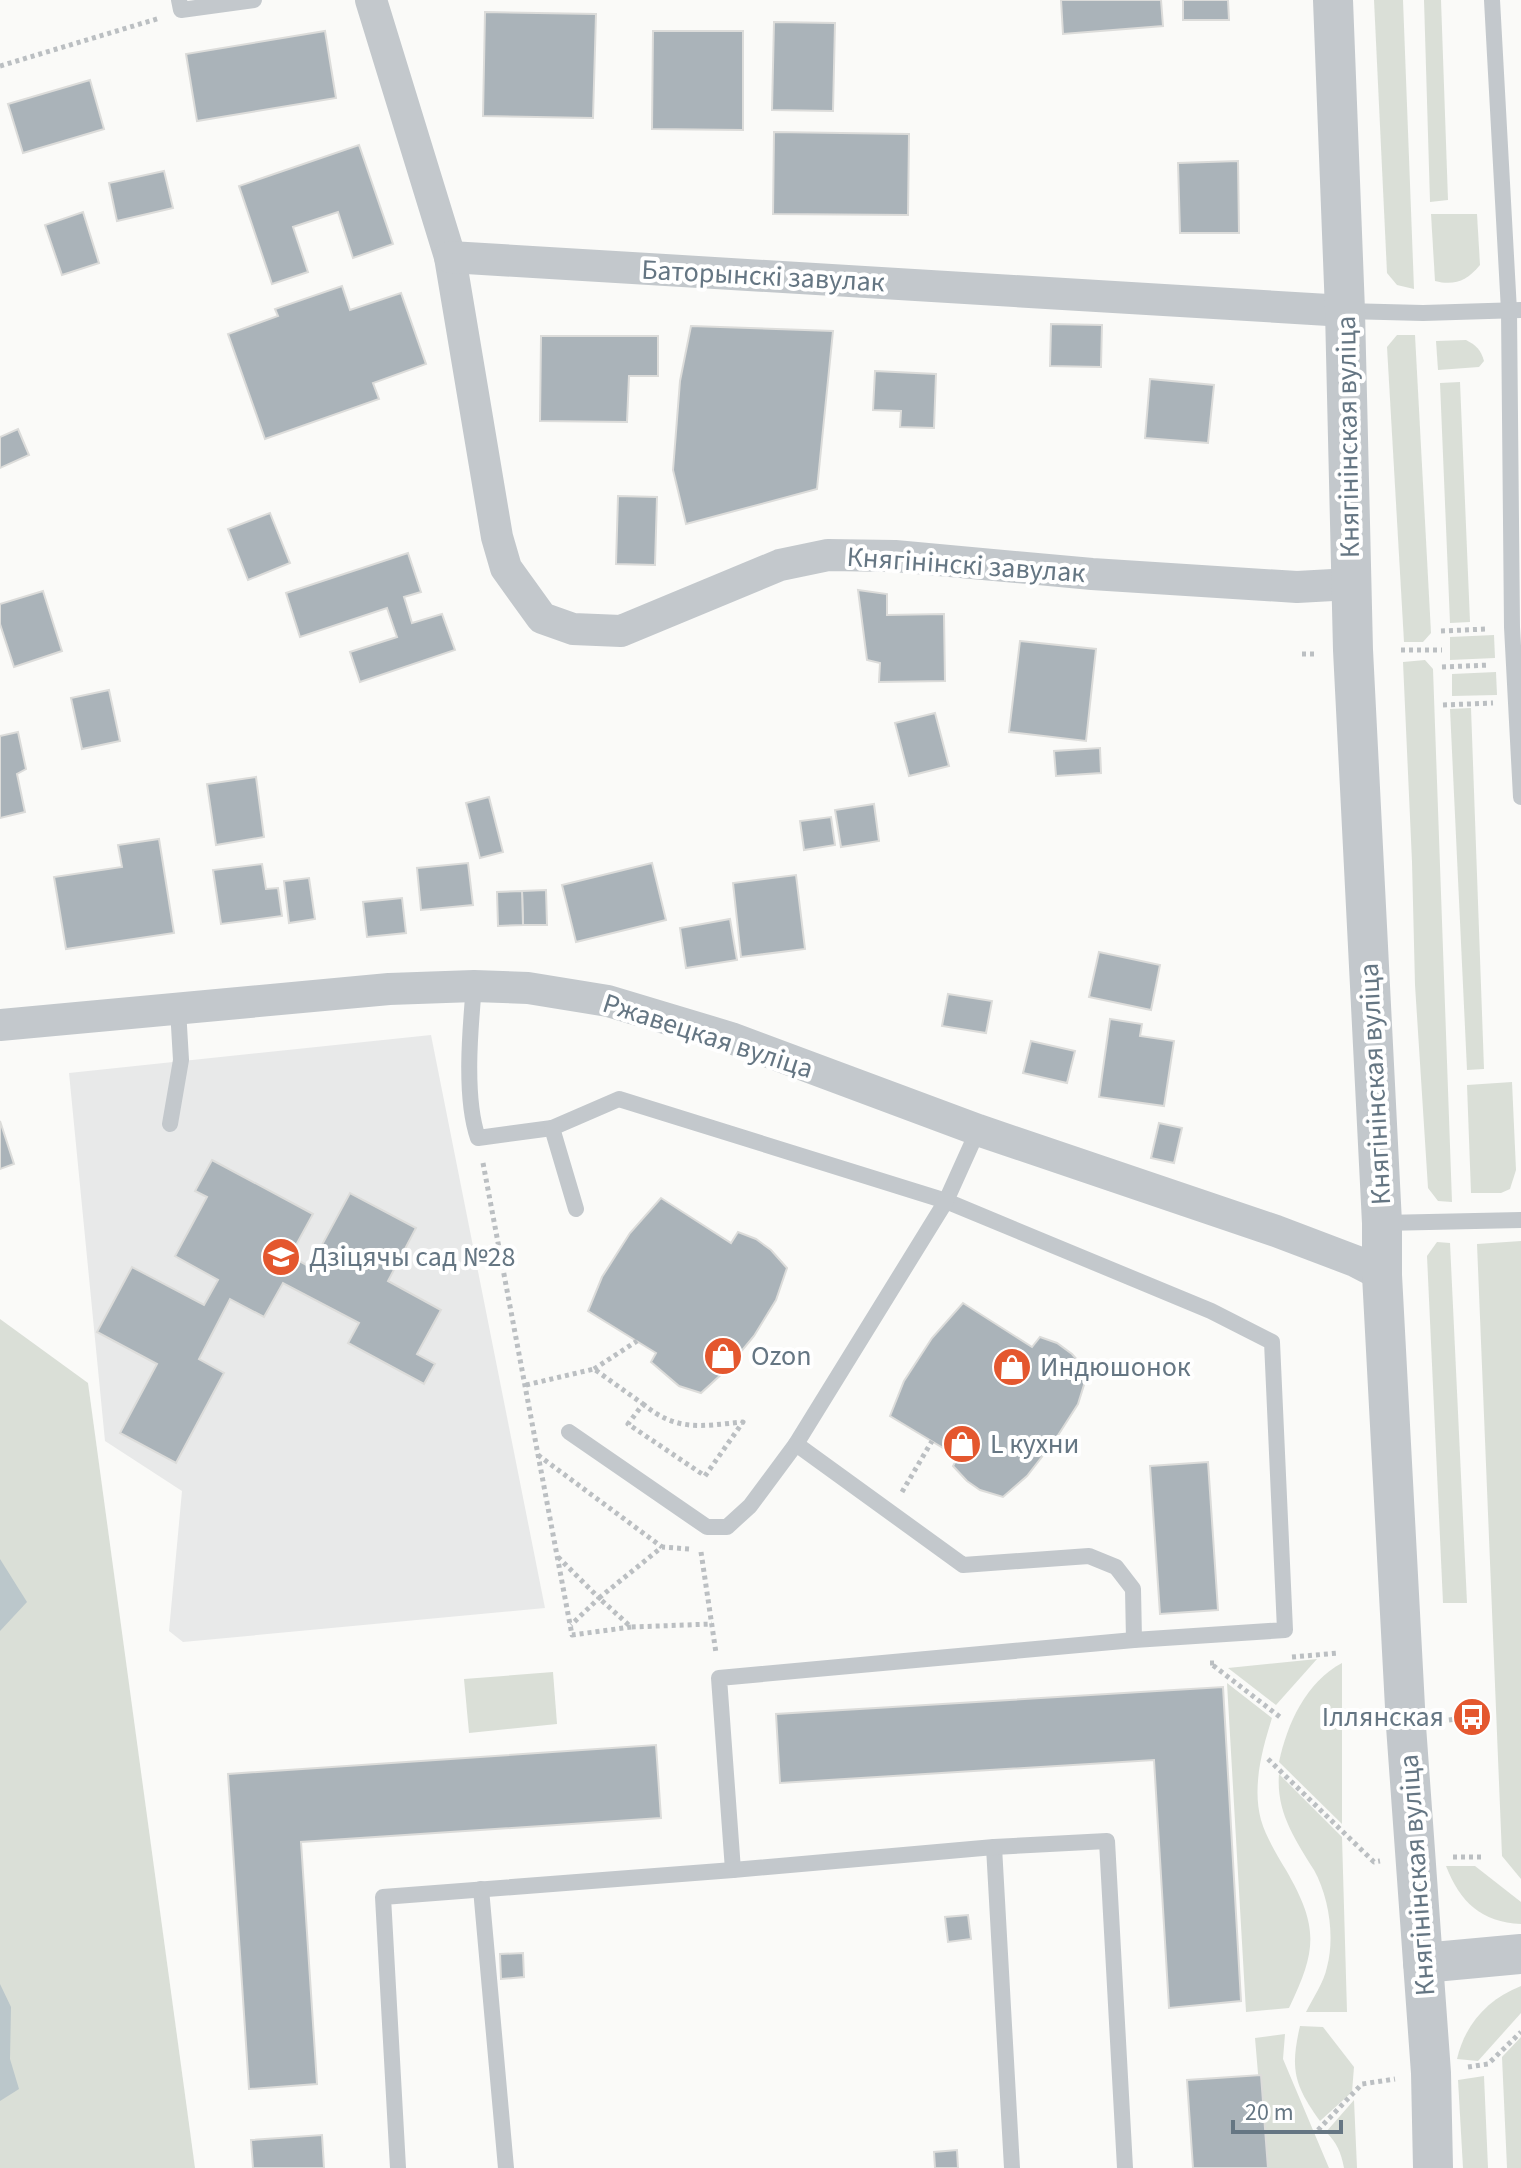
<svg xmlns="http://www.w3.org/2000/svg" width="1521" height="2168" font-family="'Source Sans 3',sans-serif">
<rect width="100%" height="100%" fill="#fafaf8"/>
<path fill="#e8e9e9" d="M431,1035L545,1608L183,1642L169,1631L182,1491L105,1441L69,1073Z"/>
<g fill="#dadfd7">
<path d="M1374,0H1403L1414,289L1397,285L1387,273Z"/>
<path d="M1424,0H1441L1448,200L1430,202Z"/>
<path d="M1431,214H1477L1480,265C1467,281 1454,286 1435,281Z"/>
<path d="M1397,335H1415L1431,633L1423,642H1404L1387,347Z"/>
<path d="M1466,340C1476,345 1481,350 1484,361L1479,367L1438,370L1436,341Z"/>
<path d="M1460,382L1470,622L1450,623L1440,383Z"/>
<path d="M1494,635L1495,658L1450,660V637Z"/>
<path d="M1425,660L1433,669L1452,1202L1438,1201L1428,1188L1415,985L1412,862L1403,662Z"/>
<path d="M1496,672L1497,695L1452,696V674Z"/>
<path d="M1471,708L1484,1069L1467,1070L1450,709Z"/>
<path d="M1512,1082L1516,1170L1510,1189L1501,1193H1471L1467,1085Z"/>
<path d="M1521,1241V1879L1502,1856L1477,1244Z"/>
<path d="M1437,1242L1450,1243L1467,1603H1443L1427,1256Z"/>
<path d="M0,1319L88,1383L195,2168H0Z"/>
<path d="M1317,1659L1276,1705L1228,1668Z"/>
<path d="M1342,1663V1824L1279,1762C1287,1724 1306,1682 1342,1663Z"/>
<path d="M553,1672L557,1724L469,1733L464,1679Z"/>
<path d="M1227,1683L1272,1718C1262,1750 1252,1787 1261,1820C1266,1837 1277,1855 1286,1870C1319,1927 1317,1950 1289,2008L1246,2012Z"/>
<path d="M1279,1774L1342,1837L1347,2012H1306C1313,1998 1324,1982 1327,1967C1335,1937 1329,1897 1314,1870C1295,1839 1276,1812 1279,1774Z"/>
<path d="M1446,1866H1475L1521,1902V1924C1481,1922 1460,1902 1446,1866Z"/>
<path d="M1521,1986V2013L1478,2061L1457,2059C1465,2024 1488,1999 1521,1986Z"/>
<path d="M1300,2026L1323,2027L1354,2067L1352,2092L1320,2121C1294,2085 1290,2069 1300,2026Z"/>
<path d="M1285,2034L1283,2059L1329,2168H1266L1255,2038Z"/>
<path d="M1521,2037V2168H1507L1502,2057Z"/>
<path d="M1484,2076L1488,2168H1463L1458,2080Z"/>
<path d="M1354,2100L1357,2168H1344C1341,2152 1337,2143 1326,2132Z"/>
</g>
<g fill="#bbc7cb">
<path d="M0,1559L27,1602L0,1631Z"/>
<path d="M0,1984L11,2007L10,2059L19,2089L0,2101Z"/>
</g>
<g fill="#aab3b9" stroke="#dcdcda" stroke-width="2">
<path d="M1061,0H1161L1163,26L1063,34Z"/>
<path d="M1183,0H1228L1229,20H1183Z"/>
<path d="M485,12L596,14L593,118L483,116Z"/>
<path d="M774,22L835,23L833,111L772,110Z"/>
<path d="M325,31L336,98L197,121L186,54Z"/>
<path d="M653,31H743V130L652,129Z"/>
<path d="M90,80L104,129L23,153L8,104Z"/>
<path d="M774,132L909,134L908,215L773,214Z"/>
<path d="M359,145L393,244L353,258L338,212L293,227L308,272L272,284L239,186Z"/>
<path d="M1238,161L1239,233H1180L1178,163Z"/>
<path d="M164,171L173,208L117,221L109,183Z"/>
<path d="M83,212L99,263L62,275L45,225Z"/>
<path d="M342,286L350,310L401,293L426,364L373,383L379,399L265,439L228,334L278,316L275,309Z"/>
<path d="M1051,324L1102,325L1101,367L1050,366Z"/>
<path d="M691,326L833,331L817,489L686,524L673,470L680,381Z"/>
<path d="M541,336H658V376H629L627,422L540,421Z"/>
<path d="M875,371L936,374L934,428L900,427L901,411L873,410Z"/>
<path d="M1150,379L1214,385L1208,443L1145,438Z"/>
<path d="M18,429L29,455L0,468V437Z"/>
<path d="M618,496L657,497L655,565L616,564Z"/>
<path d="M270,513L290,563L248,580L228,529Z"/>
<path d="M408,553L421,592L404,597L412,623L442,614L455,650L360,682L350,652L397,637L387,608L300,637L286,593Z"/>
<path d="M858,590L887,594V615L944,614L945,681L879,682L880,663L867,660Z"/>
<path d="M43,591L62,651L14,667L0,624V604Z"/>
<path d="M1020,641L1096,649L1086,741L1009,732Z"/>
<path d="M109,690L120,741L82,749L71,698Z"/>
<path d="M935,713L949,766L909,776L895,723Z"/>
<path d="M18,732L26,769L17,774L25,812L0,818V736Z"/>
<path d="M1100,748L1101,773L1056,776L1054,751Z"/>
<path d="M256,777L264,837L216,845L207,784Z"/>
<path d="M489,797L503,852L480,858L466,803Z"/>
<path d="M874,804L879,841L841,847L835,810Z"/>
<path d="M831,817L835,845L804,850L800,821Z"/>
<path d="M159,839L174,933L66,949L54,877L122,867L118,845Z"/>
<path d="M468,863L473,905L421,910L417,868Z"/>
<path d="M652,863L666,920L576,942L562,885Z"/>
<path d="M262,864L266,889L278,888L282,916L221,924L213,870Z"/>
<path d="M796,875L805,949L741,957L733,883Z"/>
<path d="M309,878L315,919L289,923L284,881Z"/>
<path d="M546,890L547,925H523L522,891Z"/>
<path d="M522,891L523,925L498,926L497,892Z"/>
<path d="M402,898L406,933L367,937L363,902Z"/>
<path d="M730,919L737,960L686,968L680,928Z"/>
<path d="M1099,952L1160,965L1151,1010L1089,997Z"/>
<path d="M948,994L992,1001L986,1033L942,1026Z"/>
<path d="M1110,1019L1142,1024L1140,1036L1174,1041L1164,1106L1099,1097Z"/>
<path d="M1031,1041L1075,1051L1067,1083L1023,1073Z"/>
<path d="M0,1121L14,1164L0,1169Z"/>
<path d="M1159,1123L1182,1128L1174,1163L1151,1158Z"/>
<path d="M212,1160L313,1214L290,1256L310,1267L350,1193L416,1228L388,1281L441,1310L417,1354L435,1364L424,1384L348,1343L359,1323L283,1283L264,1317L230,1299L199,1359L224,1373L176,1463L120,1433L157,1364L97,1332L132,1267L204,1305L218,1280L175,1256L207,1197L195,1191Z"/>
<path d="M661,1198L731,1243L738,1232L756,1239L771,1250L787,1268L776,1300L754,1336L725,1371L701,1393L679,1386L651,1362L656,1353L588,1311L602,1277L630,1233Z"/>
<path d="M963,1303L1032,1347L1040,1337L1057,1343L1072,1354L1088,1372L1078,1404L1055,1440L1027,1476L1003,1497L980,1490L967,1481L953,1466L958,1457L890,1416L904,1381L932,1338Z"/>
<path d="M1208,1462L1218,1610L1160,1614L1150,1466Z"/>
<path d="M1223,1687L1241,2001L1169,2008L1154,1760L780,1783L776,1714Z"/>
<path d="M656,1745L661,1818L301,1842L317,2084L249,2089L228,1774Z"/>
<path d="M968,1915L971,1939L948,1942L945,1917Z"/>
<path d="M523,1953L524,1977L501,1979L500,1954Z"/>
<path d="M1261,2075L1268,2168H1193L1187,2080Z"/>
<path d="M322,2135L324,2168H253L251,2140Z"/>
<path d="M957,2150L958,2168H935L934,2152Z"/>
</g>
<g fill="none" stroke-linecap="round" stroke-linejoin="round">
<g stroke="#bbbfc2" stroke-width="5" stroke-dasharray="4 4" stroke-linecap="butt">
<path d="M0,66L160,18"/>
<path d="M1441,631L1487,629"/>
<path d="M1401,650H1442"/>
<path d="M1302,654H1317"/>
<path d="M1442,667L1489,665"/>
<path d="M1443,705L1493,703"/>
<path d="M483,1163L572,1635L631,1627"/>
<path d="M594,1369L637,1341"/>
<path d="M526,1385L594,1369L643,1404L628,1424L705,1476L743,1422C701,1426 677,1432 643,1404"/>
<path d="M538,1455L662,1547"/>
<path d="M902,1492L932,1441"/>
<path d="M689,1549L662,1547L599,1598L631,1627L712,1624"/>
<path d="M701,1552L716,1653"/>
<path d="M558,1557L599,1598L571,1625"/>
<path d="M1292,1657L1339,1653"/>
<path d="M1214,1663H1210L1280,1717"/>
<path d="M1441,1721L1472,1717"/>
<path d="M1268,1759L1374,1862L1380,1861"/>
<path d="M1453,1857H1484"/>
<path d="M1468,2067L1488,2064L1521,2032"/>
<path d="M1318,2130L1362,2084L1395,2079"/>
</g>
<g stroke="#c3c8cc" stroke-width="16">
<path d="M179,0L181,10L254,0"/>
<path d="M1492,0L1509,311L1512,627L1521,797"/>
<path d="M1345,311L1423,313L1521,310"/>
<path d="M474,986C470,1030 464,1098 478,1138L552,1128"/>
<path d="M170,1124L181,1060L178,1009"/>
<path d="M576,1209L552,1128L619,1099L946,1201L1211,1311L1272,1342L1285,1630L1134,1640L719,1678L733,1870"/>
<path d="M1383,1223L1521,1220"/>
<path d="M569,1432L707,1527H727L750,1506L796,1444L946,1201L978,1130"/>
<path d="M796,1444L963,1565L1089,1556L1116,1567L1133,1589L1134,1640"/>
<path d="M994,1847L1012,2168"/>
<path d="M481,1889L506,2168"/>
<path d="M398,2168L383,1897L733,1870L994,1847L1107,1841L1125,2168"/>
</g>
<g stroke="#c3c8cc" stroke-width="32">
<path d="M371,0L450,257L497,537L506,568L542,618L573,629L621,631L780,565L828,555L895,556L1092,574L1297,587L1351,584"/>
<path d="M450,257L1345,311"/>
<path d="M0,1025L389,989L474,986L528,988L608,1001L731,1038L978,1130L1276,1231L1355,1261L1382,1275"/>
</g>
<g stroke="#c3c8cc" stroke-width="40">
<path d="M1333,0L1345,311L1353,650L1382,1223V1275L1406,1726L1431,2073L1433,2168"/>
<path d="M1423,1963L1521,1954"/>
</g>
</g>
<defs>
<symbol id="school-disc" viewBox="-11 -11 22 22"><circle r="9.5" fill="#e4572e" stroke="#fff"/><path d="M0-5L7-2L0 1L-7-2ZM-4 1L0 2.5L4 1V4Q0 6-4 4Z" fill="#fff"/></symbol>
<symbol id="shop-disc" viewBox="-11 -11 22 22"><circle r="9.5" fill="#e4572e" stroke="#fff"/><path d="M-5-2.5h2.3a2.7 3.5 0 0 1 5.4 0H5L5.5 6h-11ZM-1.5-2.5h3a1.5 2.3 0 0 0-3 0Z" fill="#fff"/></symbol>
<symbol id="bus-disc" viewBox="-11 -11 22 22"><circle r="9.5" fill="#e4572e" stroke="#fff"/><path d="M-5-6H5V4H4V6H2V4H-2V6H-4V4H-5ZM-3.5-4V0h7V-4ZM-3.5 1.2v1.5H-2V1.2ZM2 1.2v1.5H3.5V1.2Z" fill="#fff"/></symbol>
</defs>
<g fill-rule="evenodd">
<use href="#school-disc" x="259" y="1235" width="44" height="44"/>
<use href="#shop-disc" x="701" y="1334" width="44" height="44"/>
<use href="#shop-disc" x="990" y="1345" width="44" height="44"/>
<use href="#shop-disc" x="940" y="1422" width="44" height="44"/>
<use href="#bus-disc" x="1450" y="1695" width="44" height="44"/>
</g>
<g text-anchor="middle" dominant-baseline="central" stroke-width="8" stroke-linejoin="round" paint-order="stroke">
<g font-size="28" fill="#657683" stroke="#fff">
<text transform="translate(763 276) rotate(3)">Баторынскі завулак</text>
<text transform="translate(1348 437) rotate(-91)">Княгінінская вуліца</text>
<text transform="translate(966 565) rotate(4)">Княгінінскі завулак</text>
<text transform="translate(708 1036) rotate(18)">Ржавецкая вуліца</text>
<text transform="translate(1375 1084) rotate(-93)">Княгінінская вуліца</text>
<text transform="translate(1417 1875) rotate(-94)">Княгінінская вуліца</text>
</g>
<g font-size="28" fill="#657683" stroke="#fff" text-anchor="start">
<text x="309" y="1257">Дзіцячы сад №28</text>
<text x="751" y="1356">Ozon</text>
<text x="1040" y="1367">Индюшонок</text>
<text x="990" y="1444">L кухни</text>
<text x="1444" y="1717" text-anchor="end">Іллянская</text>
</g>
</g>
<path d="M1233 2120v12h108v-12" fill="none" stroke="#657683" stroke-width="4"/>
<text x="1245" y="2120" font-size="24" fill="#657683" stroke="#ffffff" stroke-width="6" paint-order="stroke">20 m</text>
</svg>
